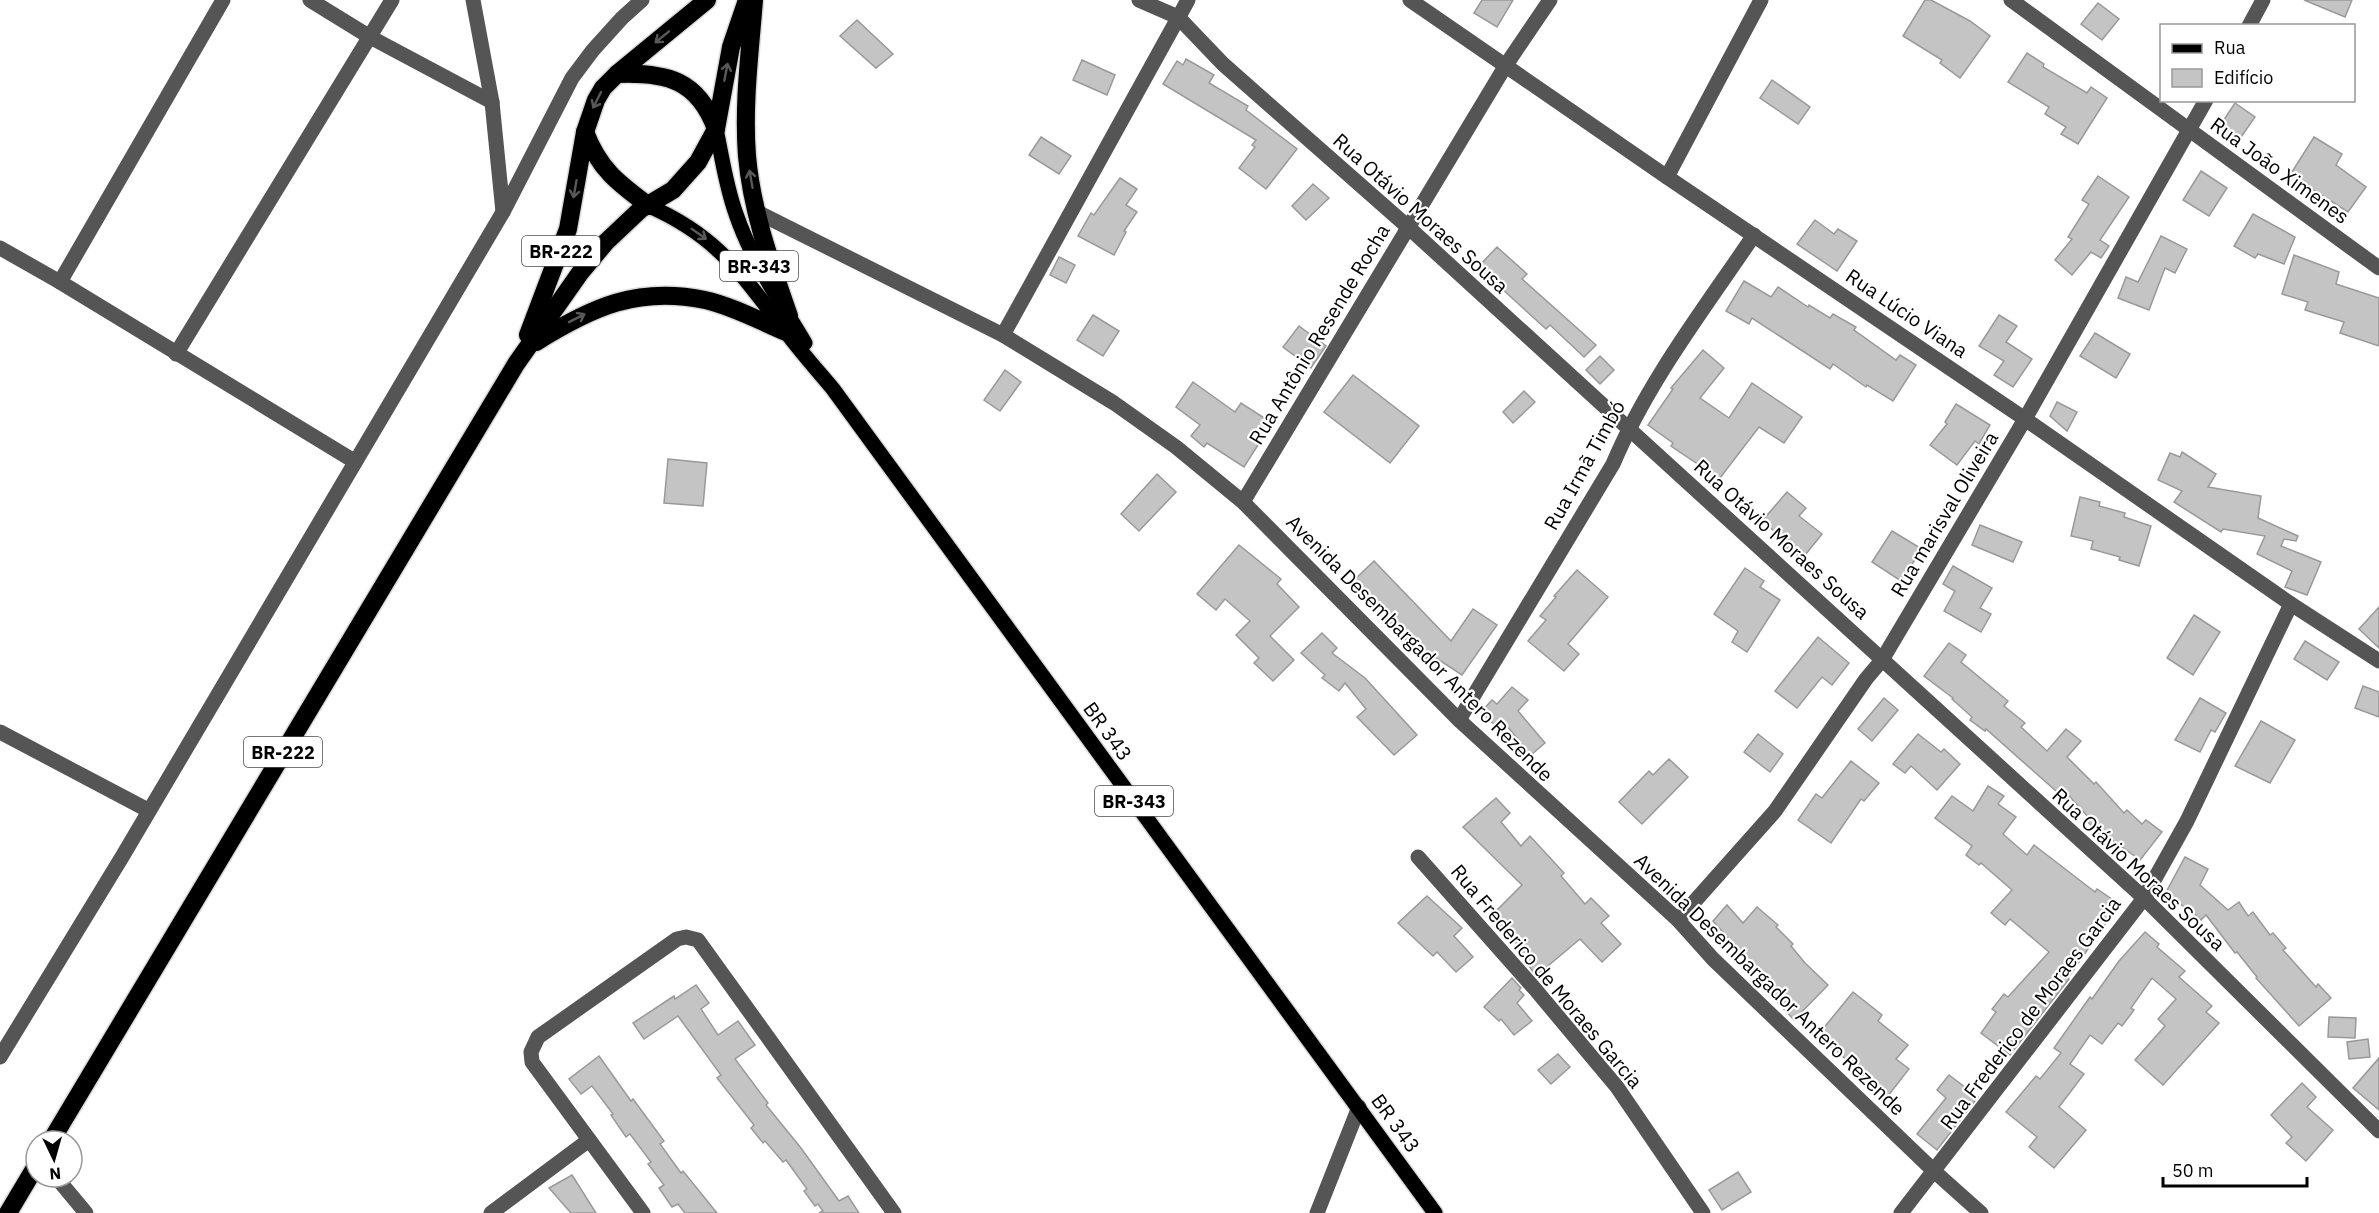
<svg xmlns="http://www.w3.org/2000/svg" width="2379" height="1213" font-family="'IBM Plex Sans',sans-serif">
<rect width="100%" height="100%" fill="#fff"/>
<g fill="#c4c4c4" stroke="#999" stroke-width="1.5">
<path d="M1482,0H1513L1497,27L1474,13Z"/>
<path d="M1925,0H1931L1970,21L1990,36L1960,78L1940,63L1942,60L1903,36Z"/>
<path d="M2304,0H2352L2345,17Z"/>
<path d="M2098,3L2119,19L2102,40L2081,24Z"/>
<path d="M857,20L893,54L876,68L840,36Z"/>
<path d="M2027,53L2044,64L2043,67L2087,93L2091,87L2107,98L2078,144L2061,134L2066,127L2045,114L2049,107L2008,82Z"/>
<path d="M1186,59L1214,75L1209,83L1248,106L1246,110L1297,149L1266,189L1239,168L1255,147L1252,145L1256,140L1163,84L1177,61L1183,65Z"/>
<path d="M1082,60L1115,75L1107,95L1073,80Z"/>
<path d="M1772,80L1810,107L1798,124L1760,98Z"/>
<path d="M2235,103L2255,117L2237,143L2217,130Z"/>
<path d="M1041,137L1071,156L1059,174L1029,155Z"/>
<path d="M2314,137L2342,154L2336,165L2366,187L2348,212L2290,175Z"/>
<path d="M2201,171L2227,188L2209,216L2183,200Z"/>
<path d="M2098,176L2129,197L2100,240L2109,246L2101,258L2091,252L2072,275L2055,260L2072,239L2068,237L2089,204L2082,200Z"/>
<path d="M1120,178L1137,189L1126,205L1137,212L1124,231L1126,232L1114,255L1078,236L1091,213L1094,215Z"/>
<path d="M1313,184L1329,198L1306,220L1292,206Z"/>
<path d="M2253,214L2295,237L2284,264L2258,254L2255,258L2234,246Z"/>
<path d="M1815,220L1834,234L1838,229L1857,241L1837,271L1797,244Z"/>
<path d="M2161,236L2187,249L2175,273L2165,268L2149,310L2118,298L2126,277L2138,282Z"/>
<path d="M1497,247L1527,274L1522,279L1596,345L1584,357L1550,325L1546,329L1478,267Z"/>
<path d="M2294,255L2339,272L2336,284L2379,298V346L2340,333L2344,322L2305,310L2308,302L2282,294Z"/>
<path d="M1059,257L1075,265L1066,283L1050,275Z"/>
<path d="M1744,281L1771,297L1778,287L1808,307L1809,305L1830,318L1833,314L1856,327L1854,330L1896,360L1900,355L1916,365L1893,401L1867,385L1866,387L1833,364L1830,369L1752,318L1749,324L1726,311Z"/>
<path d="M1093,315L1119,331L1103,356L1077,340Z"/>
<path d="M1999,315L2017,326L2006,342L2032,359L2013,387L1994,375L2004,361L1979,346Z"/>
<path d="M1299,326L1326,346L1311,368L1283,347Z"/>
<path d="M2095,333L2130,354L2116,378L2080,356Z"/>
<path d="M1703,350L1724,368L1700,398L1729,418L1752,383L1802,417L1784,443L1759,427L1717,482L1698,467L1699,465L1671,446L1673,443L1648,425L1673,389L1671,388Z"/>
<path d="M1600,356L1614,370L1600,384L1586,370Z"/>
<path d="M1005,370L1021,382L1000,411L984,400Z"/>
<path d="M1353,375L1419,426L1390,463L1324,412Z"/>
<path d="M1193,382L1235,412L1241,403L1272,423L1244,467L1207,443L1204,447L1191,436L1200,425L1176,407Z"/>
<path d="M1524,391L1535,402L1513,423L1503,412Z"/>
<path d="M2057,402L2077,412L2067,431L2050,416Z"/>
<path d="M1956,404L1990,425L1979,444L1975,441L1957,465L1930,445L1947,424L1945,422Z"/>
<path d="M2182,452L2216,474L2208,487L2261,496L2258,518L2298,536L2296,541L2284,539L2281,546L2321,562L2307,595L2285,587L2292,571L2257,554L2265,536L2223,529L2221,532L2174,502L2182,491L2158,480L2170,453L2180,457Z"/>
<path d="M668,459L707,463L703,506L664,503Z"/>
<path d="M1157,474L1176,492L1139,531L1121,514Z"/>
<path d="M1787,492L1806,508L1799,516L1822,534L1802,559L1783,545L1786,541L1762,521Z"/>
<path d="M2080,497L2100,502L2099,506L2125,513L2124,517L2151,526L2139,566L2119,560L2120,557L2091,549L2093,541L2071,536Z"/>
<path d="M1980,525L2022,542L2013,562L1972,545Z"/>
<path d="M1892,531L1922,549L1901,581L1872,562Z"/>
<path d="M1239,545L1281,579L1277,584L1299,607L1270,636L1294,660L1273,681L1254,663L1259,658L1236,635L1250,621L1225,599L1216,610L1197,594Z"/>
<path d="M1374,561L1451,641L1473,609L1497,625L1462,675L1430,654L1425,660L1350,584Z"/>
<path d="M1953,566L1992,588L1980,608L1991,614L1981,632L1944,611L1955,591L1943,584Z"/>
<path d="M1745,568L1764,581L1760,587L1780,600L1747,652L1732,642L1738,631L1714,614Z"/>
<path d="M1577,570L1608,597L1568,644L1579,654L1564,671L1528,641L1546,620L1540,616L1556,597L1554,596Z"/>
<path d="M2379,607V648L2359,629Z"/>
<path d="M2194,615L2220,632L2193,675L2167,658Z"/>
<path d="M1322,633L1337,648L1332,653L1365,678L1417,735L1394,755L1357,717L1366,709L1345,683L1339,691L1322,678L1325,675L1301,653Z"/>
<path d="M1818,637L1849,663L1832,685L1822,677L1797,708L1775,691Z"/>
<path d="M2305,641L2339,662L2327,680L2294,659Z"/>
<path d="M1949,643L1966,655L1961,662L2008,701L2004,706L2025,723L2021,727L2047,751L2066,729L2081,741L2067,757L2094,784L2096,782L2124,813L2127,810L2142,824L2146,820L2162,832L2140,860L2101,832L2099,834L2087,821L2089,818L2069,796L2066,800L1986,729L1985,731L1970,720L1972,717L1952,699L1953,698L1924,676Z"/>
<path d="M2363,686L2379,692V717L2355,708Z"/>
<path d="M1512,687L1528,700L1518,711L1545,743L1531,755L1506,725L1501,731L1481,712L1492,700L1497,704Z"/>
<path d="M1884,698L1898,710L1872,741L1858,729Z"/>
<path d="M2200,698L2226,713L2215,732L2211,730L2200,752L2175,740Z"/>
<path d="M2261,721L2295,740L2270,783L2235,766Z"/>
<path d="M1758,734L1783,754L1770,772L1744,752Z"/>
<path d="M1918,734L1941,752L1944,749L1960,764L1937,790L1911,766L1905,773L1893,764Z"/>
<path d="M1669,759L1688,777L1642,824L1619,802L1649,771L1653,775Z"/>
<path d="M1851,761L1879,783L1864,801L1861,799L1831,843L1798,820L1816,794L1822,798Z"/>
<path d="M1988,786L2004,796L1998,804L2016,817L2003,834L2027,855L2034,845L2095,892L2097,889L2119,904L2068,978L2069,979L2010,1055L1981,1033L1996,1012L1992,1009L2004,994L2008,997L2049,952L2010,919L2005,925L1991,913L2012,890L1981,863L1979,865L1966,855L1972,846L1935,818L1952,796L1973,811Z"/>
<path d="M1496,798L1510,813L1501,822L1521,846L1530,836L1564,873L1561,876L1585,904L1591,898L1609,916L1601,923L1621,944L1602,962L1580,939L1536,976L1515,946L1517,944L1490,917L1522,885L1463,827Z"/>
<path d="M2185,857L2208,869L2200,885L2228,910L2239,902L2248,916L2253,912L2270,935L2273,933L2286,948L2283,950L2316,987L2318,984L2331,998L2299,1026L2256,978L2257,977L2237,952L2235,953L2206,915L2201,920L2189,909L2164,896Z"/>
<path d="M1427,896L1462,928L1454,936L1473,957L1456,972L1437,952L1433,956L1398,923Z"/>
<path d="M1727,905L1743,923L1757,907L1778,925L1776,927L1793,944L1791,946L1805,963L1828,985L1794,1020L1758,981L1764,976L1726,943L1729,939L1713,921Z"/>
<path d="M2145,932L2159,944L2157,947L2185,971L2179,977L2212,1006L2206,1012L2219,1023L2163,1085L2135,1060L2165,1026L2158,1019L2176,999L2152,978L2131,1008L2134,1010L2122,1026L2118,1023L2102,1044L2090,1035L2070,1064L2084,1074L2059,1107L2086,1130L2054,1168L2029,1147L2037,1137L2006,1112L2036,1076L2040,1079L2061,1053L2054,1048L2090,997L2092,999L2119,961Z"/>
<path d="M1512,978L1521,988L1519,990L1524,995L1517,1003L1532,1021L1514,1035L1501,1019L1499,1021L1484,1007Z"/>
<path d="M696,985L709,1003L701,1009L718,1035L738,1021L755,1045L735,1059L768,1103L766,1105L801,1148L839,1201L848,1196L859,1213H819L823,1211L818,1204L815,1206L804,1191L807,1189L786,1160L783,1162L765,1141L763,1143L751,1128L754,1125L717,1078L721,1075L678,1016L644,1039L633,1023L674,996L675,999Z"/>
<path d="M1853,992L1882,1015L1878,1021L1908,1045L1896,1059L1909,1069L1888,1096L1818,1035Z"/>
<path d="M2329,1017L2356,1018L2355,1038L2328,1037Z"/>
<path d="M2368,1039L2370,1057L2349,1059L2347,1042Z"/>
<path d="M1558,1054L1570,1067L1551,1084L1538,1070Z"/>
<path d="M599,1056L631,1101L633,1099L664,1141L660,1144L681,1173L683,1171L717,1213H685L678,1204L672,1207L659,1188L664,1185L648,1164L651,1162L630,1134L626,1137L611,1115L613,1114L592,1086L581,1094L569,1079Z"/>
<path d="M2379,1058V1110L2353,1088Z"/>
<path d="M1949,1075L1978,1097L1937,1150L1917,1134L1946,1098L1937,1090Z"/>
<path d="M2302,1083L2316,1097L2307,1107L2333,1130L2306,1161L2286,1143L2292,1137L2271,1115Z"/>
<path d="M1738,1172L1751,1192L1722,1210L1709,1190Z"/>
<path d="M572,1175L596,1213H571L549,1188Z"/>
</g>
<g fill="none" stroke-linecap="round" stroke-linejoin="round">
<defs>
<g id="major">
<path d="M716,129C722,157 726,187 736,214C752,261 780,301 805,343"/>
<path d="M649,206C719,237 741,274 786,332C801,352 817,370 833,389L1435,1213"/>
</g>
<g id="highway">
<path d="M754,0C750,52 743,104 747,156C752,212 771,264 789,316"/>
<path d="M617,74C667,72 698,80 716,129"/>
<path d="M585,132C599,169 618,183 649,206"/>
<path d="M528,335L568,229L585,132L596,100L603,88L617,74L707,0"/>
<path d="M536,342C592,307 638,286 705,300C732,306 760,321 786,332"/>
<path d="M51,1141L516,364L580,273L606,242L641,209L673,190L698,162L716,129L731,47L747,0"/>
<path d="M8,1213L36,1166"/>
</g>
</defs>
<use href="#major" stroke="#dbdbdb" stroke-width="18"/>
<use href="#highway" stroke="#dbdbdb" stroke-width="21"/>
<g stroke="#555" stroke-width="15">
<path d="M310,0L370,37L492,102L503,212"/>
<path d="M473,0L492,102"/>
<path d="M1139,0L1178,17L1223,64L1408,227L1628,428L2144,898L2379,1131"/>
<path d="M1410,0L1667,177L2025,419L2291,604L2379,661"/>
<path d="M2011,0L2379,268"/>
<path d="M2249,26L2263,0"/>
<path d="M1667,177L1761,0"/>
<path d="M757,212L1003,335L1114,403L1176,447L1243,502L1459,720L1678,920L1713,959L1935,1172L1981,1213"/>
<path d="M0,248L60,282L354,461"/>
<path d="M60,282L223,0"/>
<path d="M1003,335L1188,0"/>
<path d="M176,354L392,0"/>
<path d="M1243,502L1506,65L1550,0"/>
<path d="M1459,720L1613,464C1648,381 1704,309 1754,235"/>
<path d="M0,732L144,808"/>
<path d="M1418,857L1535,989L1617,1087L1703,1213"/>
<path d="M1678,920L1775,811L1866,679L1882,660L2025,419L2206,100"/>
<path d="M0,1057L122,857L503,212L572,78L593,50L622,18L642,0"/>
<path d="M56,1177L86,1213"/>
<path d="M491,1213L589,1140"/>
<path d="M643,1213L532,1062L531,1052L538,1037L677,939L686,937L698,940L894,1213"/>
<path d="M1317,1213L1359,1107"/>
<path d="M1901,1213L2144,898L2187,821L2291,604"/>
</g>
<use href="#major" stroke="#000" stroke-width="15"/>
<use href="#highway" stroke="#000" stroke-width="18"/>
</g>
<defs><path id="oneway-shaft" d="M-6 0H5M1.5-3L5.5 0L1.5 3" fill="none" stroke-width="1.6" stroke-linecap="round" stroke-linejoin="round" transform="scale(1.5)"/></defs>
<g stroke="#595959">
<use href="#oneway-shaft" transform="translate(662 37) rotate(141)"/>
<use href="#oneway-shaft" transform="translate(726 72) rotate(-79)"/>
<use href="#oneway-shaft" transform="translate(597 100) rotate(117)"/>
<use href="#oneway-shaft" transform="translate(751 179) rotate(-100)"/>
<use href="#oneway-shaft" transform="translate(575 189) rotate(100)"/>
<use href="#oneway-shaft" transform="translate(699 234) rotate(35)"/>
<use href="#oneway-shaft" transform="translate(577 318) rotate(-27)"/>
</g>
<g text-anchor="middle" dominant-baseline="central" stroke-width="4.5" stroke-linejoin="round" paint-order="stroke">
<g fill="#fff" stroke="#4c4c4c" stroke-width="1.5">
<rect x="522" y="236" width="78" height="30" rx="4.5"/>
<rect x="720" y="251" width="78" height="30" rx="4.5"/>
<rect x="244" y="737" width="78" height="30" rx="4.5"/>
<rect x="1095" y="786" width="78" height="30" rx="4.5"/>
</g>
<g font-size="18" font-weight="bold" fill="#000">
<text x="561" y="251">BR-222</text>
<text x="759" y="266">BR-343</text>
<text x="283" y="752">BR-222</text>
<text x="1134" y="801">BR-343</text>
</g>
<g font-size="20" fill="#000" stroke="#fff">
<text transform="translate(2280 170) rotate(36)">Rua João Ximenes</text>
<text transform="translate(1421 213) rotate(42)">Rua Otávio Moraes Sousa</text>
<text transform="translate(1907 313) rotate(34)">Rua Lúcio Viana</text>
<text transform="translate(1319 334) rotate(-59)">Rua Antônio Resende Rocha</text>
<text transform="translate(1584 465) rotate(-61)">Rua Irmã Timbó</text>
<text transform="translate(1944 514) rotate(-59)">Rua marisval Oliveira</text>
<text transform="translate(1782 539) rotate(42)">Rua Otávio Moraes Sousa</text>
<text transform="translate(1420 648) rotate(45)">Avenida Desembargador Antero Rezende</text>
<text transform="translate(1108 731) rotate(54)">BR 343</text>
<text transform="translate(2139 869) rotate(43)">Rua Otávio Moraes Sousa</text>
<text transform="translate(1547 976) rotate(50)">Rua Frederico de Moraes Garcia</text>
<text transform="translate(1770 984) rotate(44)">Avenida Desembargador Antero Rezende</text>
<text transform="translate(2030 1013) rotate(-53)">Rua Frederico de Moraes Garcia</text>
<text transform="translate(1396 1123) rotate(54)">BR 343</text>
</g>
</g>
<rect x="2160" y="24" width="195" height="78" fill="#ffffff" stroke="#999999" stroke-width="1.5"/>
<rect x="2172" y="44" width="30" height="9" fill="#000000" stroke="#999999" stroke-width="1.5"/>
<text x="2214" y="54" font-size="18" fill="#000000">Rua</text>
<rect x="2172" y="69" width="30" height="18" fill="#c4c4c4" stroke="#999999" stroke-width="1.5"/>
<text x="2214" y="84" font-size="18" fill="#000000">Edifício</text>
<g transform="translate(54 1159) rotate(175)"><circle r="28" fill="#ffffff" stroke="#999999" stroke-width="1.5"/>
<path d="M0-4.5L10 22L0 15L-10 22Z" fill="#000000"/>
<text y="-9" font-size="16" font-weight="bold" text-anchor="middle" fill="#000000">N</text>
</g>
<path d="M2163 1177v9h144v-9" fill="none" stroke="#000000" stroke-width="3"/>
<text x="2172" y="1177" font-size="18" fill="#000000" stroke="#ffffff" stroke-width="4.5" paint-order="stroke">50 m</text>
</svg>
